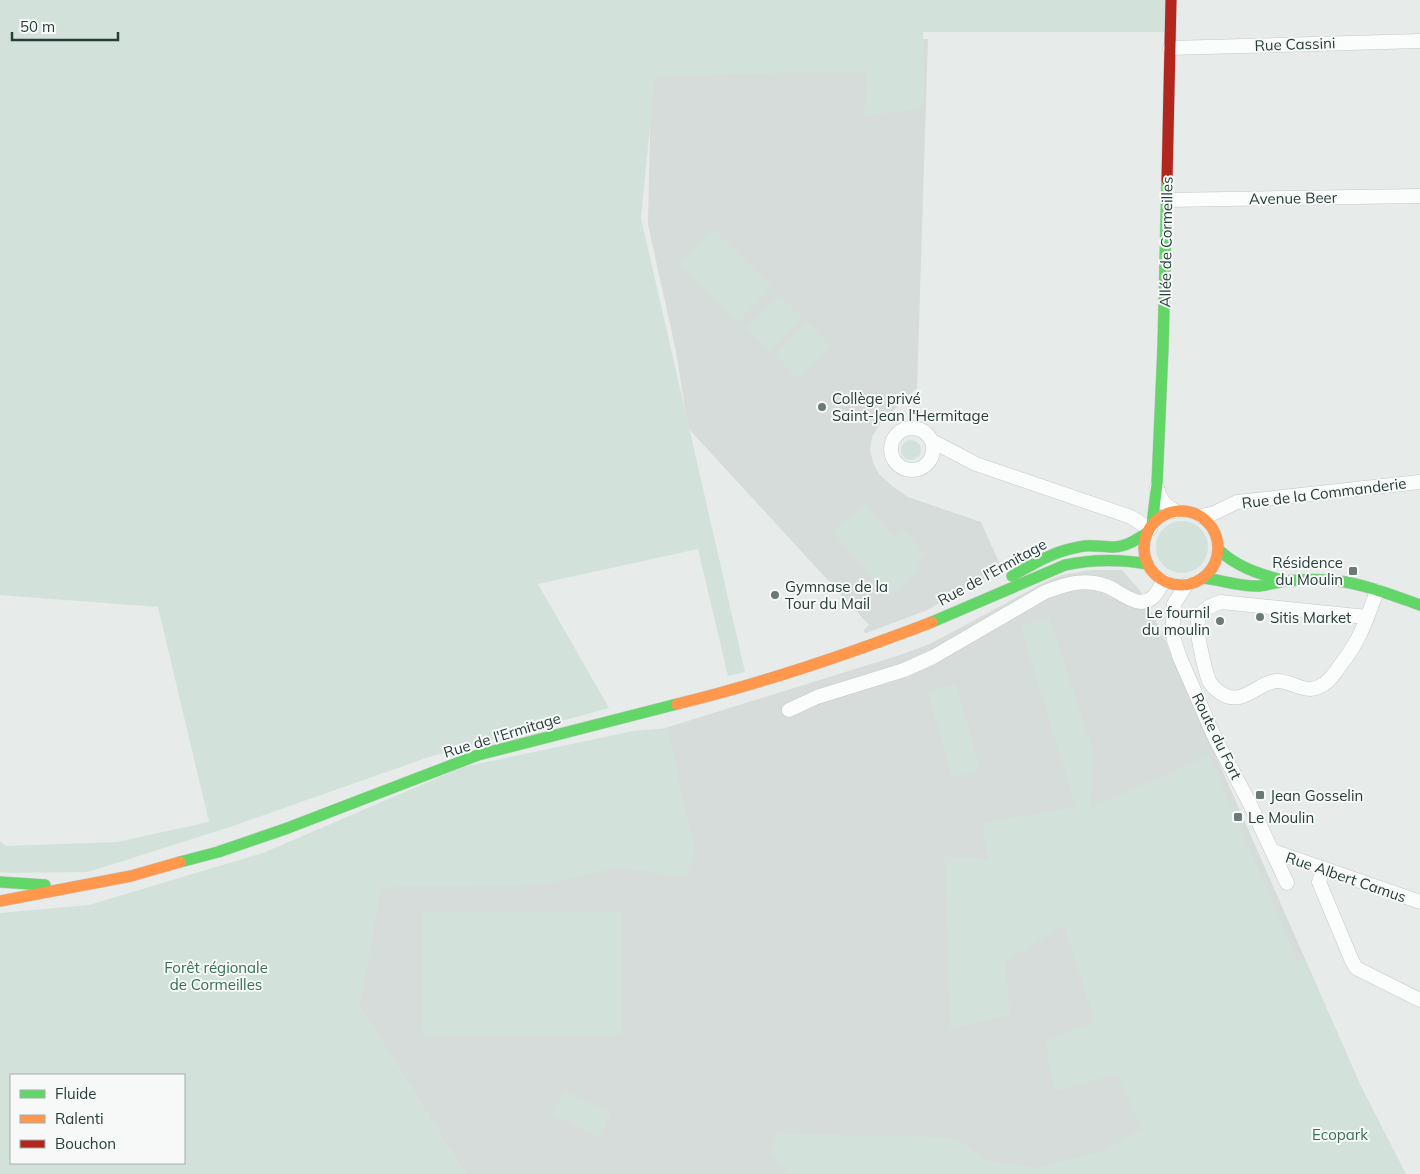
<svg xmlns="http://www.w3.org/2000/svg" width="1420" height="1174" font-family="Mulish,sans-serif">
<rect width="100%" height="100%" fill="#e7ebea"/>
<g fill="#d6dcda">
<path d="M652,37L928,39L917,388L881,422L872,437L870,449L873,463L879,474L892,486L908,497L981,522L1002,569L925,611L866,633L863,631L869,625L688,428L676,351L648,225Z"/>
<path d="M1091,570H1122L1142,593L1165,640L1359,1082L1160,1174H465L263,853L900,655L930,644L1049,580L1062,575Z"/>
</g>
<g fill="#d2e2da" fill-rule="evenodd">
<path d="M0,0H1165V32H923L924,108L864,116L867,71L655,76L641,218L745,672L728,676L698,549L538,584L609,708L429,757L230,827L88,872L9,873L0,872V841L6,846L117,842L209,822L158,607L0,595Z"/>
<path d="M713,229L772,287L738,322L678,264Z"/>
<path d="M779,295L802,318L770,351L746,328Z"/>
<path d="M807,322L830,346L798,379L775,355Z"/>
<circle cx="911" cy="450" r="10"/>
<path d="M865,504L894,537L903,529L925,554L916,562L921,568L889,596L832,532Z"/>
<circle cx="1182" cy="547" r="26"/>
<path d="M1049,617L1093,751L1090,808L1209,756L1298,962L1305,959L1359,1082L1406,1174H787L771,1152L777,1133L957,1138L983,1160L1037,1168L1103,1151L1142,1128L1117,1074L1055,1091L1045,1041L1095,1022L1064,925L1005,962L1010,1014L950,1029L945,857L988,859L983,823L1076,807L1021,627Z"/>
<path d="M956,684L980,770L952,778L928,692Z"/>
<path d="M667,728L695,850L686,878L648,871L616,868L538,885L381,887L360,1007L465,1174H0V913L89,905L263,853L463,767L633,731ZM11,1075H184V1163H11Z"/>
<rect x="422" y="912" width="200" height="123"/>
<path d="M565,1091L611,1113L600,1137L553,1114Z"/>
</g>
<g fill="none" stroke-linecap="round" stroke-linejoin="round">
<defs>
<g id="street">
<path d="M1170,48L1420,41"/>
<path d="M1167,200L1420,196"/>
<circle cx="912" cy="449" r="21"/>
<path d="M932,441L976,464L1131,517L1150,529"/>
<path d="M1157,487C1159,498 1165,506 1175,511"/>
<path d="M1201,516L1212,514L1237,502L1420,482"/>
<path d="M1186,585L1174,604L1173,623L1174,640L1180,658L1215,738L1248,800L1287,883"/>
<path d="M1367,617L1221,602C1212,605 1202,609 1199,618C1194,628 1205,669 1209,681C1213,688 1218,692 1226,696C1246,703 1258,683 1276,681C1293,680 1306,697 1324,684C1330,680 1335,673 1339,667C1346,658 1353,648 1358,638C1366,623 1371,607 1377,591"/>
<path d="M789,710L817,697L904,670L933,657L1045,592C1066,584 1084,578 1106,586C1121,591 1138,611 1153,597C1157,594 1160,586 1164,581"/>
<path d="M1273,851L1420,902"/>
<path d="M1323,868L1319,882L1352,961L1356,968L1420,1000"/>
</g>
<g id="fast">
<path d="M1152,525L1157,484L1163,347L1167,180"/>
<path d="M1219,550C1236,566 1256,573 1278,579"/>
<path d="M1012,576C1033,564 1054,551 1079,547C1090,544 1101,547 1113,547C1126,547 1138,539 1148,532"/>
<path d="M1203,578C1222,580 1241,587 1260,586C1268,585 1277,582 1286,581C1303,579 1322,579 1339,581C1367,585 1394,596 1420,605"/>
<path d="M932,622L1065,565C1093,559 1120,559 1148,564"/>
<path d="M180,862L218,852L285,829L478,755L677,704"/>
<path d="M0,882L45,885"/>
</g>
<g id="slow">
<circle cx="1181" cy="548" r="37"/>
<path d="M677,704C764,683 849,654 932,622"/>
<path d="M0,901L131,876L180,862"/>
</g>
<path id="jam" d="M1167,180L1171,0"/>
</defs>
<use href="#street" stroke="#c4c8c7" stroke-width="15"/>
<use href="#fast" stroke="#c4c9c8" stroke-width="12"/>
<use href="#slow" stroke="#c4c9c8" stroke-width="12"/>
<use href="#jam" stroke="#c4c9c8" stroke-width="12"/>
<use href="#street" stroke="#fbfcfc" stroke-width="14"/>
<use href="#fast" stroke="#63d668" stroke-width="11"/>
<use href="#slow" stroke="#ff974d" stroke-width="11"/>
<use href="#jam" stroke="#b3261e" stroke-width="11"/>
</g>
<g fill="#6a7a78" stroke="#f6f9f8" stroke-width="2">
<circle cx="822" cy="407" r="5"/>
<rect x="1348" y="566" width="10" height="10" rx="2.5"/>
<circle cx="775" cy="595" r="5"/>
<circle cx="1260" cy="617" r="5"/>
<circle cx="1220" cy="621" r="5"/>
<rect x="1255" y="790" width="10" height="10" rx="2.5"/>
<rect x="1233" y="812" width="10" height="10" rx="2.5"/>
</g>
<g text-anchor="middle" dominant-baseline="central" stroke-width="4" stroke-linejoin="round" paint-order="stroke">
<g font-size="15" fill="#263d3a" stroke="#f6f9f8">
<text transform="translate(1295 44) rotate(-2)">Rue Cassini</text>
<text transform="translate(1293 198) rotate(-1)">Avenue Beer</text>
<text transform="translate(1166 242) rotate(-89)">Allée de Cormeilles</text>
<text transform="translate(1324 493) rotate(-7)">Rue de la Commanderie</text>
<text transform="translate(992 572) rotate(-29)">Rue de l'Ermitage</text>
<text transform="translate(502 735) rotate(-17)">Rue de l'Ermitage</text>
<text transform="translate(1217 736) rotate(64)">Route du Fort</text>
<text transform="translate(1346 877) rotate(19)">Rue Albert Camus</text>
</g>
<g font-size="15" fill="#263d3a" stroke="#f6f9f8" text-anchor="start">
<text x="832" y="398">Collège privé<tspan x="832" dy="17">Saint-Jean l'Hermitage</tspan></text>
<text x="1343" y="562" text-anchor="end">Résidence<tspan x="1343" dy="17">du Moulin</tspan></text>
<text x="785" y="586">Gymnase de la<tspan x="785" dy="17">Tour du Mail</tspan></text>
<text x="1210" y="612" text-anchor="end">Le fournil<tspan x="1210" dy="17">du moulin</tspan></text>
<text x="1270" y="617">Sitis Market</text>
<text x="1270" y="795">Jean Gosselin</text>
<text x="1248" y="817">Le Moulin</text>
</g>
<g font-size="15" fill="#356f55" stroke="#f6f9f8">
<text x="216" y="967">Forêt régionale<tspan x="216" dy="17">de Cormeilles</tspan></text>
<text x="1340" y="1134">Ecopark</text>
</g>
</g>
<rect x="10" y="1074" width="175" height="90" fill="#f6f9f8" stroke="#a3aeac"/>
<rect x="20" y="1090" width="25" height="8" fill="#63d668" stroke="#a3aeac"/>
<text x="55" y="1099" font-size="15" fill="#263d3a">Fluide</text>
<rect x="20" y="1115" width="25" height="8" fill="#ff974d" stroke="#a3aeac"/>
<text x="55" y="1124" font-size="15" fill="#263d3a">Ralenti</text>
<rect x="20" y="1140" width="25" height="8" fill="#b3261e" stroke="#a3aeac"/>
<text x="55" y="1149" font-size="15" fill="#263d3a">Bouchon</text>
<path d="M12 32v8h106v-8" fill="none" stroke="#263d3a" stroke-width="2.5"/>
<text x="20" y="32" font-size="15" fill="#263d3a" stroke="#f6f9f8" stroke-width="4" paint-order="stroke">50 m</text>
</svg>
